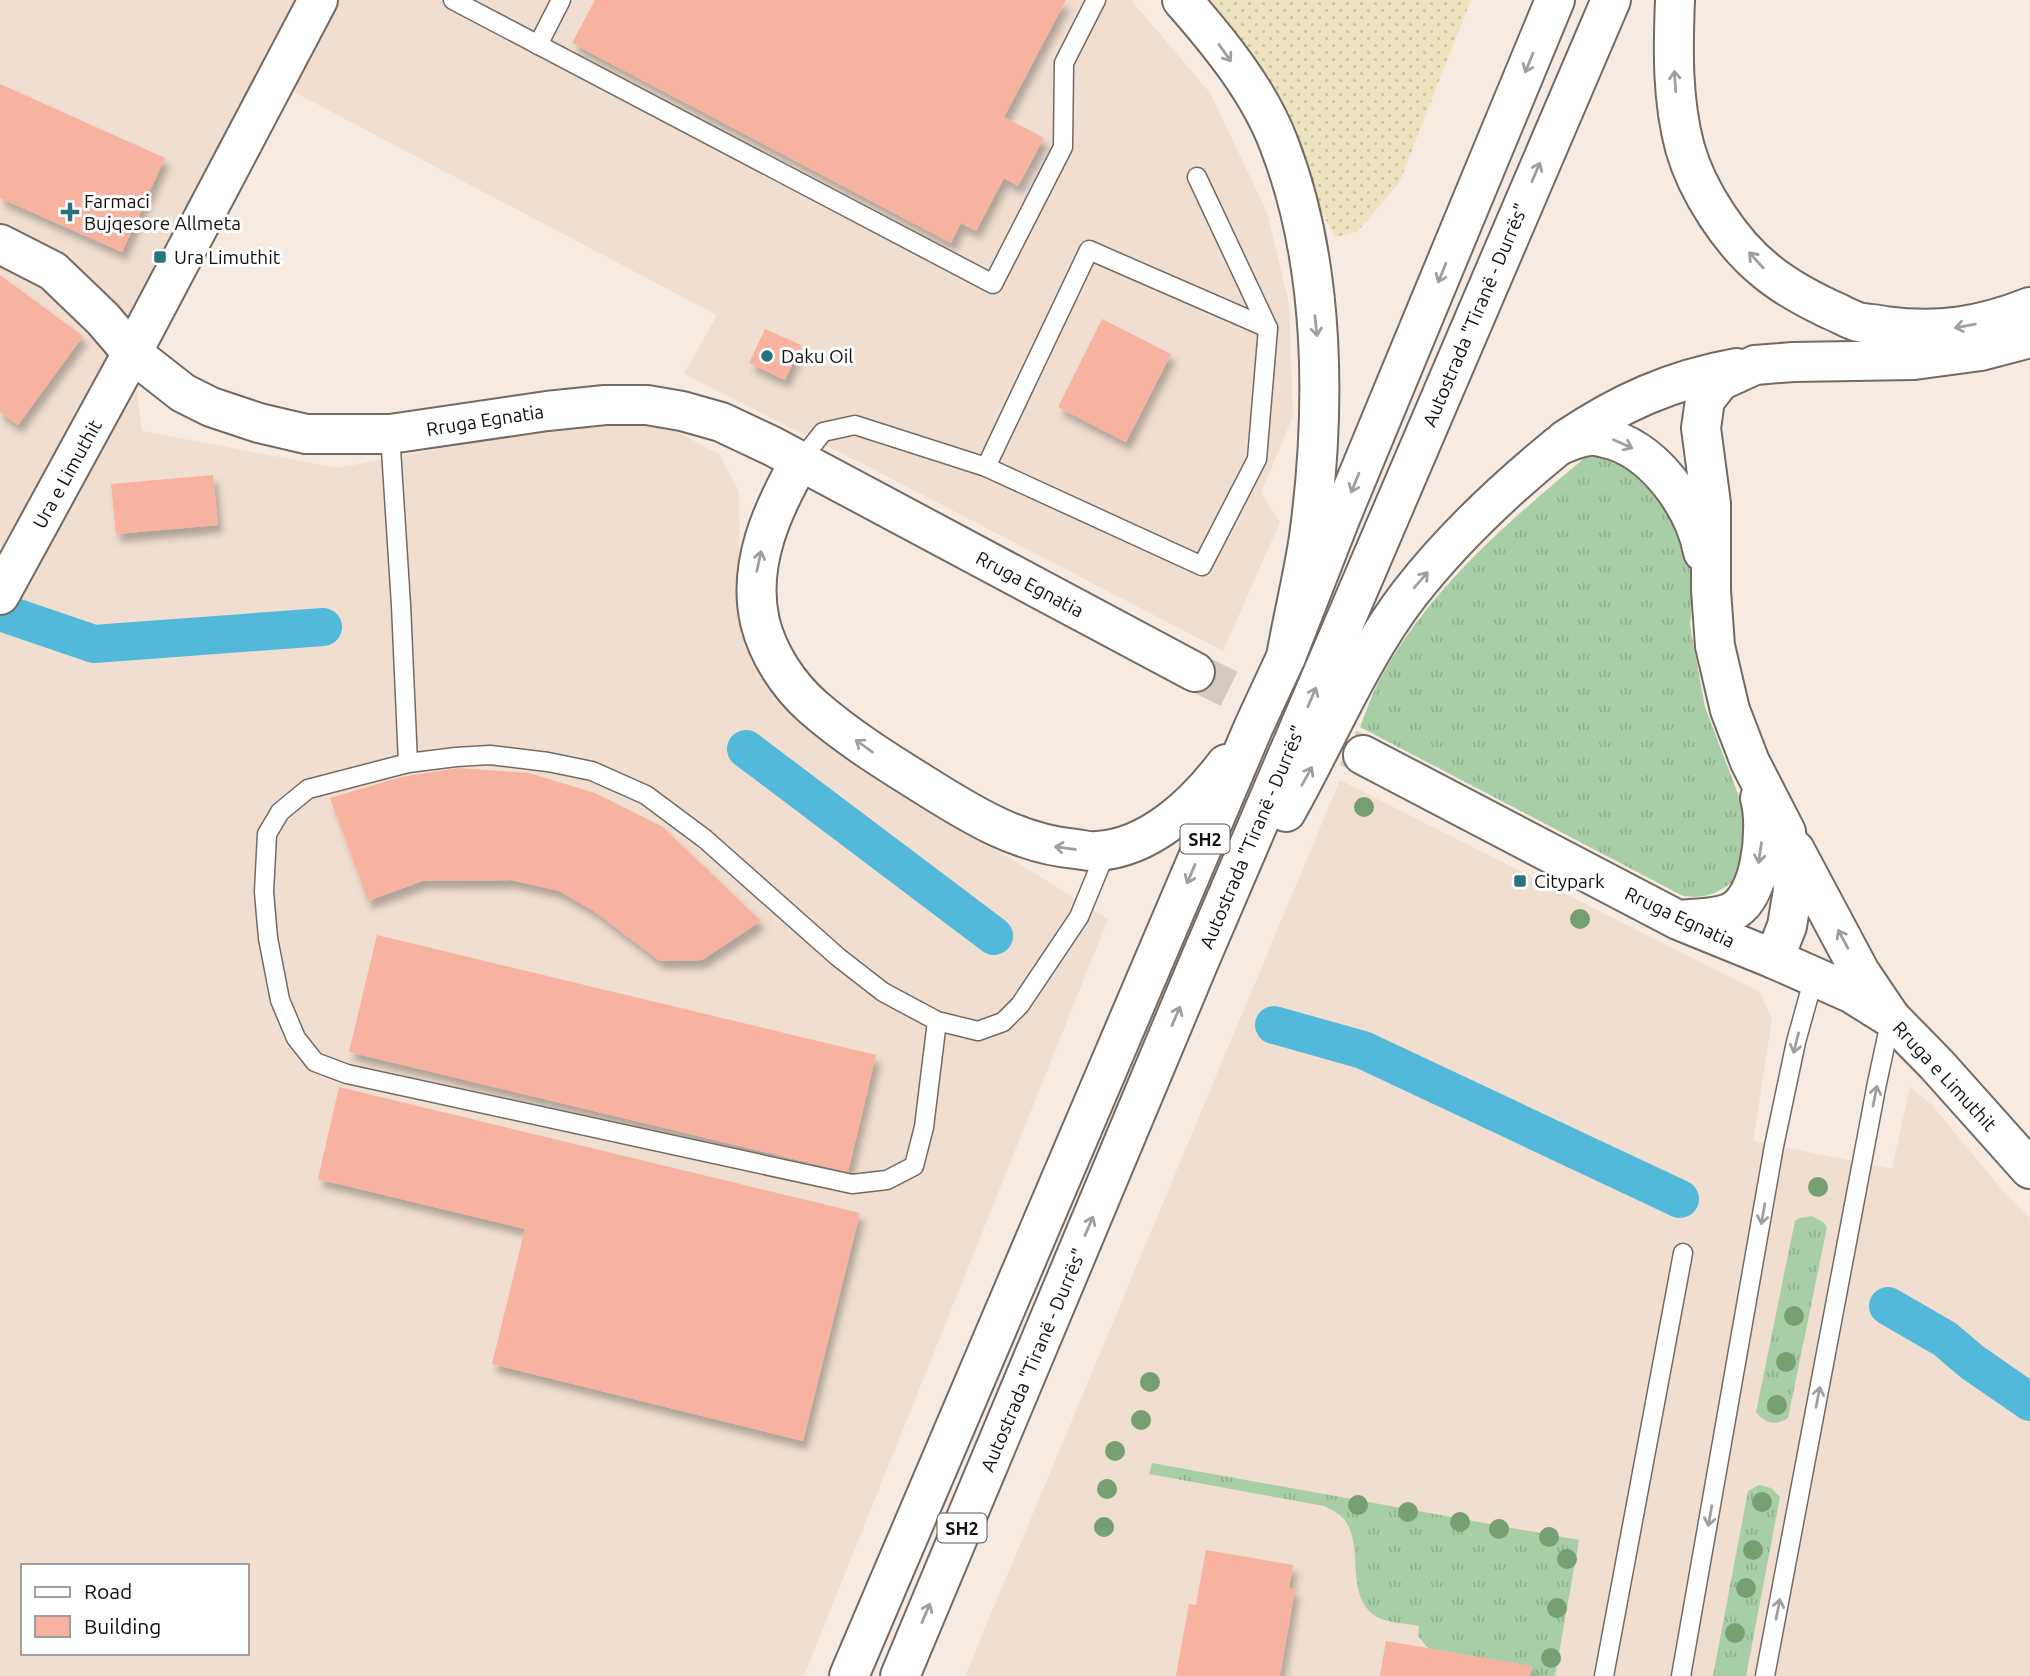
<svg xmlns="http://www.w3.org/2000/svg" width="2030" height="1676" font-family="Ubuntu,sans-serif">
<defs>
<pattern id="grass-tufts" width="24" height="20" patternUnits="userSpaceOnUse" patternTransform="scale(1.75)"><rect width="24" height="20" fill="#a8cea7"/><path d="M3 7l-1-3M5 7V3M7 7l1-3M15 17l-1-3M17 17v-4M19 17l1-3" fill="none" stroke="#90b08f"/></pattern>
<pattern id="sand-dots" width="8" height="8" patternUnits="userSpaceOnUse" patternTransform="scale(1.75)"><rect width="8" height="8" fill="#ede3be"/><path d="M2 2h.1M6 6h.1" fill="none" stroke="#cac2a2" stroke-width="1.8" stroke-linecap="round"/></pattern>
<filter id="shadow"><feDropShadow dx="4.5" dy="8" stdDeviation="3.5" flood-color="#0004"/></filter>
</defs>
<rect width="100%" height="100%" fill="#f7eae1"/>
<g fill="#f0ded0" fill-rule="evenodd">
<path d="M0,0H1131L1210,93L1267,212L1289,304L1293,416L1261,493L1280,522L1223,651L869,467L684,374L717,315L275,82L132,353L142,431L338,468L570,423L663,424L720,455L739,492L740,596L777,697L944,817L1108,919L804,1676H0ZM23,1566H247V1653H23Z"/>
<path d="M1340,780L1760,992L1772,1020L1753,1141L1892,1169L1910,1087L1932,1105L2002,1190L2030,1218V1676H965Z"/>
</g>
<g fill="url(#grass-tufts)">
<path d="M1604,453L1622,460L1663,499L1688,559L1693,591L1690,625L1705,707L1749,823L1738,878C1717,893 1709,899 1683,896L1360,727C1366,713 1371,696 1378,683C1427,590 1508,522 1587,456Z"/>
<path d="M1812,1216L1823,1222L1827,1227L1788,1418C1776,1426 1765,1424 1756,1412L1795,1221L1800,1218Z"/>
<path d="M1152,1463L1579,1540L1555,1676H1530L1532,1667L1428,1648L1418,1636L1419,1626C1407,1623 1388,1623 1377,1617C1344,1597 1364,1548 1346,1522C1341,1514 1332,1510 1324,1506L1149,1474Z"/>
<path d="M1759,1485L1771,1488L1780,1497L1746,1676H1713L1748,1491Z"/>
</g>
<path fill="url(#sand-dots)" d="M1205,0H1471L1399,183L1357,232L1335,237L1320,208L1305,161Z"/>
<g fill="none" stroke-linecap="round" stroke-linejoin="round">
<g stroke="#53b9da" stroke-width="38">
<path d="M0,612L94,644L323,627"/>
<path d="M746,749L994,936"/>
<path d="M1274,1025L1363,1050L1680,1199"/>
<path d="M1888,1306L1945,1339L1972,1362L2030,1402"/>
</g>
</g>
<g fill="#f7b3a0" filter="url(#shadow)">
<path d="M595,0H1066L1004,117L1044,138L1018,186L1004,178L976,231L961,223L951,243L572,43Z"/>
<path d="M0,84L165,158L122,252L0,198Z"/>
<path d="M0,275L83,336L18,425L0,412Z"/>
<path d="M1102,319L1171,354L1126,442L1058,407Z"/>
<path d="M765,329L801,345L785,380L749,363Z"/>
<path d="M213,475L218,525L116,534L111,484Z"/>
<path d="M459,768L529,773L595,793L663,827L761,921L702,960L660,961L594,911L559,891L511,880L422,881L368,901L330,798L401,777Z"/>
<path d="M377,935L876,1055L848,1172L349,1052Z"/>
<path d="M339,1087L860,1213L803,1441L492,1364L525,1229L318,1179Z"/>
<path d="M1206,1550L1293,1565L1289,1588L1295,1589L1280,1676H1176L1189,1604L1196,1605Z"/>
<path d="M1386,1641L1532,1666L1530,1676H1380Z"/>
</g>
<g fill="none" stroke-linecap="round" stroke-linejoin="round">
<path stroke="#d5c9c1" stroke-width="38" stroke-dasharray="38 19" stroke-linecap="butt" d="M1195,672L1363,755"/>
<defs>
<g id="service">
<path d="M453,0L993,284L1063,147L1064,63L1096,0"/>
<path d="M538,45L561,0"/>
<path d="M390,434L401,605L408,763"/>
<path d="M800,461L823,432L855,425L986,467L1202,566L1257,459L1268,328L1197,177"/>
<path d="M986,467L1089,250L1268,328"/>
<path d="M937,1021L924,1127L914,1166L887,1180L852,1184L347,1074L315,1062L296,1038L280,1000L268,938L264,892L267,834L280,812L308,789L408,763L456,757L490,755L548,762L592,771L646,795L705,839L838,957L883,992L937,1021L978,1031L1003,1022L1020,1005L1079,917L1107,849"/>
<path d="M1604,1676L1683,1253"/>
<path d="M1681,1676L1774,1146L1796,1042L1814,977"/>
<path d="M1765,1676L1877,1083L1891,1018"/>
</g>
<g id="tertiary">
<path d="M0,244L53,271L103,319L132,353"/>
<path d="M1774,959L1851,993L1891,1018L1937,1065L2030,1169"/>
</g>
<g id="secondary">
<path d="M132,353L183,393L211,407L259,423L306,434H390L547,411L605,405H647L682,411L721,422L772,446L1195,672"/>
<path d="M1565,440C1620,403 1671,380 1737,368"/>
<path d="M1558,446C1567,442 1579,437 1589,436C1594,435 1600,437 1605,438C1653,448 1694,505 1703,552"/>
<path d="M0,595L132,353L318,0"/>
<path d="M1363,755L1678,920L1774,959L1787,926L1793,890L1786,832L1750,762L1730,710L1715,646L1711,590V504L1701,428L1705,400L1720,381L1755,365L1793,362L1914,360L1981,351L2030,338"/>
<path d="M1795,850L1860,972L1891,1018"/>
<path d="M1680,920C1695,918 1715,919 1729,913C1762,901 1768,827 1760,798"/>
</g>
<g id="trunk">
<path d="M800,461C772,510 747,565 760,622C768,654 788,685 813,707C846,736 884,760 921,783C970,814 1018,844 1076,849C1083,850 1091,852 1097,851C1150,848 1196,804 1226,764"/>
<path d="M1286,812C1327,740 1359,659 1410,593C1453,538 1504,490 1558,446"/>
<path d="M849,1676L1254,726L1286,657L1340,519L1555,0"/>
<path d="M900,1676L1199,962L1611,0"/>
</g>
<g id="motorway">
<path d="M1182,0C1219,42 1259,91 1279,144C1326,265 1326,411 1309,537C1303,577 1293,617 1286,657"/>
<path d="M1675,0C1673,49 1672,100 1685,148C1697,191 1731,243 1766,271C1784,286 1808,299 1829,309C1839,313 1849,319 1858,322C1867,324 1876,324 1885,326C1938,333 1979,327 2030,307"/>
</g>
</defs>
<use href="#service" stroke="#756a62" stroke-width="21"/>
<use href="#tertiary" stroke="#756a62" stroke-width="42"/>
<use href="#secondary" stroke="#756a62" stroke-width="42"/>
<use href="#trunk" stroke="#756a62" stroke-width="42"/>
<use href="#motorway" stroke="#756a62" stroke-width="42"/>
<use href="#service" stroke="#fff" stroke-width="18"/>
<use href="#tertiary" stroke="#fff" stroke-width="38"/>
<use href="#secondary" stroke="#fff" stroke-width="38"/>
<use href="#trunk" stroke="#fff" stroke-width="38"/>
<use href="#motorway" stroke="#fff" stroke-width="38"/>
</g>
<g fill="#77a072">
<circle cx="1364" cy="807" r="10"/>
<circle cx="1580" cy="919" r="10"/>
<circle cx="1818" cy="1187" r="10"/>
<circle cx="1794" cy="1316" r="10"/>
<circle cx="1786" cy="1362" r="10"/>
<circle cx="1150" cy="1382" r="10"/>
<circle cx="1777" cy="1405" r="10"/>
<circle cx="1141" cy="1420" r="10"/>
<circle cx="1115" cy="1451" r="10"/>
<circle cx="1107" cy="1489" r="10"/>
<circle cx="1762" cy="1502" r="10"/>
<circle cx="1358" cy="1505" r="10"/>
<circle cx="1408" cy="1512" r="10"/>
<circle cx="1460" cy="1522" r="10"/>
<circle cx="1104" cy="1527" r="10"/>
<circle cx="1499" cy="1529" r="10"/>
<circle cx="1549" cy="1537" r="10"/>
<circle cx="1753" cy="1550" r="10"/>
<circle cx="1567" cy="1559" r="10"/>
<circle cx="1746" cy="1588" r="10"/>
<circle cx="1557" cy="1608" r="10"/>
<circle cx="1735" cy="1633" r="10"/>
<circle cx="1551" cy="1658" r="10"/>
</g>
<defs><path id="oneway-shaft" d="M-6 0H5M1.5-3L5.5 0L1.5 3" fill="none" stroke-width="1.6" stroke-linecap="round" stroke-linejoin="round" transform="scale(1.75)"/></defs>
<g stroke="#a19f9e">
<use href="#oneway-shaft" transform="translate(1225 53) rotate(55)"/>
<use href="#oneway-shaft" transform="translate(1529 63) rotate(112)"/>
<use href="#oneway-shaft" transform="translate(1675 81) rotate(-94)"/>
<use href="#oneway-shaft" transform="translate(1536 172) rotate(-67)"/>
<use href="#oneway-shaft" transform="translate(1756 260) rotate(-133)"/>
<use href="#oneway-shaft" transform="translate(1442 273) rotate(112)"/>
<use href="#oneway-shaft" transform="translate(1316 326) rotate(84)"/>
<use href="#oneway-shaft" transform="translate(1965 326) rotate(170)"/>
<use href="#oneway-shaft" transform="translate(1623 444) rotate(24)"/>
<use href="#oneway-shaft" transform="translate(1355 483) rotate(112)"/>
<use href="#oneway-shaft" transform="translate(759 561) rotate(-78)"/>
<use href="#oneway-shaft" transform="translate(1421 580) rotate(-49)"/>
<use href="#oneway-shaft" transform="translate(1312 697) rotate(-67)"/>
<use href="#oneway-shaft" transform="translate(864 746) rotate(-144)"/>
<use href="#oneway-shaft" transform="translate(1307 776) rotate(-61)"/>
<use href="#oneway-shaft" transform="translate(1065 848) rotate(-172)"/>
<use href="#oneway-shaft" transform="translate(1760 853) rotate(98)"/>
<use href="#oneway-shaft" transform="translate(1191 874) rotate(113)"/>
<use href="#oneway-shaft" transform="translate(1843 939) rotate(-118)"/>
<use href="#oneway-shaft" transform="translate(1176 1016) rotate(-67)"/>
<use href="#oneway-shaft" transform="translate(1796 1043) rotate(104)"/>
<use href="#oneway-shaft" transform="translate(1875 1096) rotate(-79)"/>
<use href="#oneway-shaft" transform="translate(1763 1214) rotate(100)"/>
<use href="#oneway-shaft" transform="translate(1089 1226) rotate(-67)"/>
<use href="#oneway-shaft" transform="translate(1818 1397) rotate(-79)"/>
<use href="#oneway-shaft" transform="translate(1710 1516) rotate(100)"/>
<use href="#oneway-shaft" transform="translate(1778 1609) rotate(-79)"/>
<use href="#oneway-shaft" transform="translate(926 1613) rotate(-67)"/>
</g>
<g fill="#2a727c" stroke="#fff" stroke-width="2.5">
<path d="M66.5 201.5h7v7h7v7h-7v7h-7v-7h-7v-7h7z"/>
<rect x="153" y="250" width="14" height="14" rx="3.5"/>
<circle cx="767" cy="356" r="7"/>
<rect x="1513" y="874" width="14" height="14" rx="3.5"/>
</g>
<g text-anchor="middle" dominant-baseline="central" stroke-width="6" stroke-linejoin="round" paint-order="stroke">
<g fill="#fff" stroke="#5a5856" stroke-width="2">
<rect x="1180.5" y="824.5" width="49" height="29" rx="5"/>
<rect x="937.5" y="1513.5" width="49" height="29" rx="5"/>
</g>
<g font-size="18" font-weight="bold" fill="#14100d">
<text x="1205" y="839">SH2</text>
<text x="962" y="1528">SH2</text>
</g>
<g font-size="19" fill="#14100d" stroke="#fff" text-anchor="start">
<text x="84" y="201">Farmaci<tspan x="84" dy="22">Bujqesore Allmeta</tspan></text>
<text x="174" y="257">Ura Limuthit</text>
<text x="781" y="356">Daku Oil</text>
<text x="1534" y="881">Citypark</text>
</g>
<g font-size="19" fill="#14100d" stroke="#fff">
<text transform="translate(1475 315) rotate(-67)">Autostrada "Tiranë - Durrës"</text>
<text transform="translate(485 420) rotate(-9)">Rruga Egnatia</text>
<text transform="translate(67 474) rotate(-61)">Ura e Limuthit</text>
<text transform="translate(1030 584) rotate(28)">Rruga Egnatia</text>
<text transform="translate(1252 837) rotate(-67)">Autostrada "Tiranë - Durrës"</text>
<text transform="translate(1680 917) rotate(25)">Rruga Egnatia</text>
<text transform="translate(1945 1076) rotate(47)">Rruga e Limuthit</text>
<text transform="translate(1033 1360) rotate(-67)">Autostrada "Tiranë - Durrës"</text>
</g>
</g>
<rect x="21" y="1564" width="228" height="91" fill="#ffffff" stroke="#a19f9e" stroke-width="2"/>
<rect x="35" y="1587" width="35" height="10" fill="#ffffff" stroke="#a19f9e" stroke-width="2"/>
<text x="84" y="1599" font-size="21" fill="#14100d">Road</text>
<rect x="35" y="1616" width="35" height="21" fill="#f7b3a0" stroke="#a19f9e" stroke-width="2"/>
<text x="84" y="1634" font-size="21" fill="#14100d">Building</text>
</svg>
